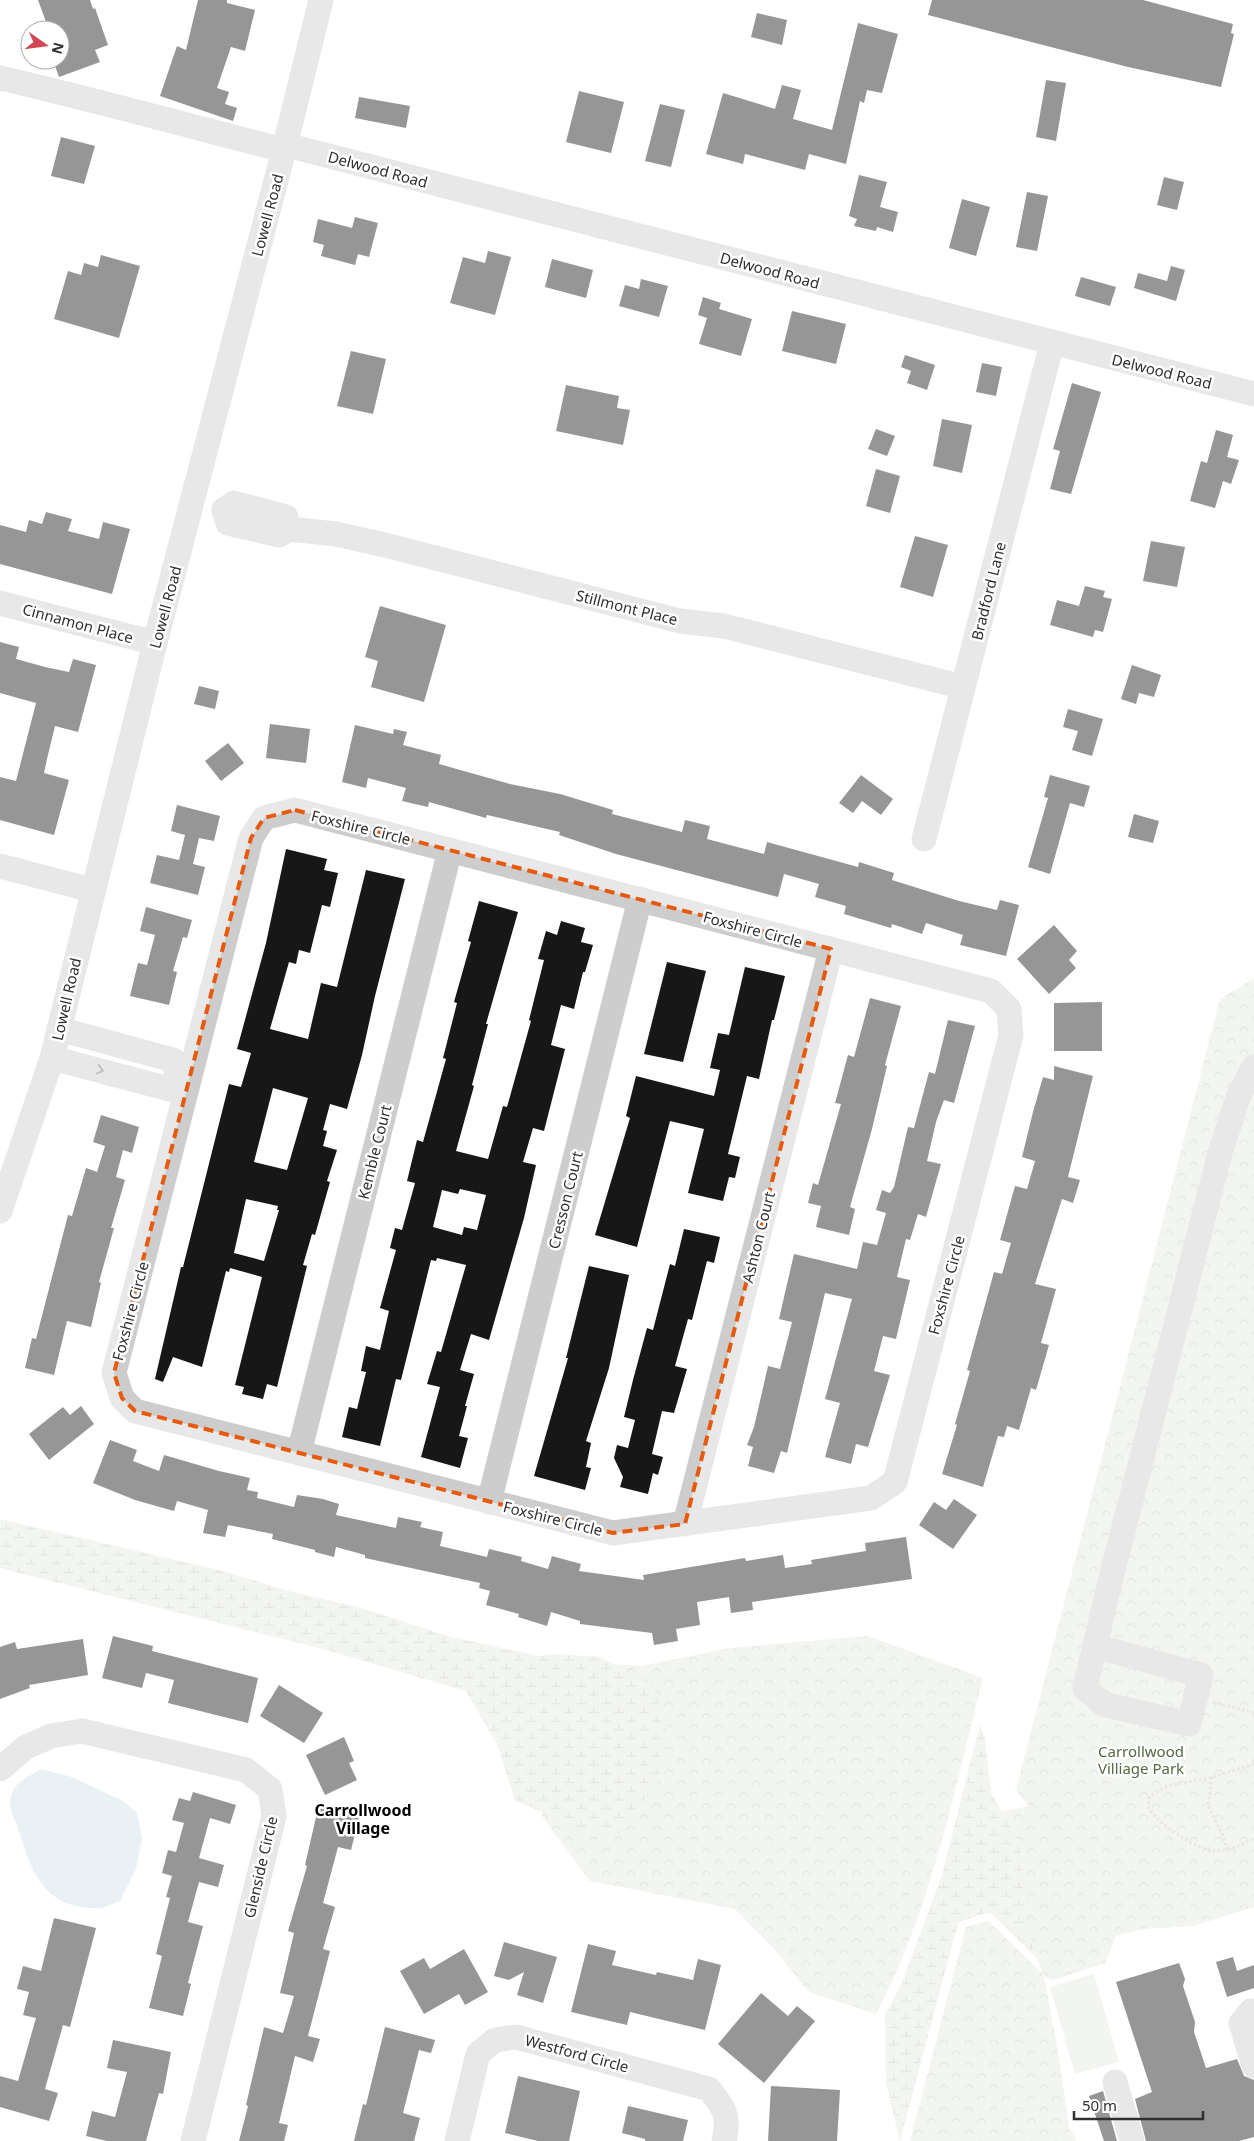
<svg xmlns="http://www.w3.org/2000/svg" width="1254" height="2141" font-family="'Noto Sans',sans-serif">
<defs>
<pattern id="forest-crowns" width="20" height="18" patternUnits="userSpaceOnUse" patternTransform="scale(1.25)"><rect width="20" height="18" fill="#e4e9dd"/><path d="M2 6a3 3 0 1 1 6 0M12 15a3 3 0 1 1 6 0" fill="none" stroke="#c4c8be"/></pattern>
<pattern id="wetland-marsh" width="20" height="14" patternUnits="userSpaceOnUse" patternTransform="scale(1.25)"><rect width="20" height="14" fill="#e4e9dd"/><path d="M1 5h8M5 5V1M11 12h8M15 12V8" fill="none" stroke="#c4c8be"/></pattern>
</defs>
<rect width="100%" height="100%" fill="#fff"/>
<g fill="url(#forest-crowns)">
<path d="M1254,978V1907L1193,1926L1142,1929L1116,1936L1105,1963L1053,1980L1044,1976L1060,2062L1069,2128L1077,2141H910L966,1927L988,1921L1043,1974L1025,1925L1022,1857L1014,1832L1002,1811L1029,1806L1016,1790L1220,999Z"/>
<path d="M868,1636L983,1678C954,1792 931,1909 876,2014L809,1992L775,1950L735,1909L590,1881L542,1816L545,1734L571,1661L641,1666L730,1648Z"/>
</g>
<g fill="url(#wetland-marsh)">
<path d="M0,1519L219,1570L293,1592L358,1607L451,1637L539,1656L555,1654L600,1657L653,1686L667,1720L666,1757L657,1782L620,1833L584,1831L515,1800L497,1744L466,1691L323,1649L0,1568Z"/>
<path d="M980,1724L985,1739L991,1793L1014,1832L1022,1857L1025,1925L1037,1958L992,1914L985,1913L958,1923L900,2141L886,2083L885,2014L901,1985L942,1875Z"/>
</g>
<path fill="#e4e9dd" d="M1094,1974L1119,2062L1075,2074L1050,1987Z"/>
<path fill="#cedfe9" d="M41,1769L72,1777L123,1801L137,1813L142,1839L136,1869L120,1901C113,1903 106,1908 99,1908C90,1909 81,1907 72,1905C38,1895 29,1862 19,1832C16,1820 7,1809 11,1796C15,1781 29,1776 41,1769Z"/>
<g fill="#171717" fill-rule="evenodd">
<path d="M38,0H90L93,9L95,8L108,45L95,50L100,62L59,77L53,60H60V30H49Z"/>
<path d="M198,0H227V3L255,10L245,51L231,47L217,88L229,92L225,104L237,108L233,121L160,96L177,46L186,50Z"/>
<path d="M932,0H1143L1233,24L1231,33L1234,34L1221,87L1128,67L928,15Z"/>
<path d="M757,13L787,20L782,45L751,37Z"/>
<path d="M858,23L898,34L882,93L867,90L864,103L860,101L846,164L809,154L805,170L745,154L743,164L706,154L723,93L775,109L782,85L801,90L793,119L832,130Z"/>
<path d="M1046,80L1066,83L1056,141L1036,137Z"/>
<path d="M579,91L624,102L611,153L566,142Z"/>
<path d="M359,97L410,106L406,128L355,118Z"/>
<path d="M660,104L685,110L671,167L645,161Z"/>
<path d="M61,137L95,146L84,184L51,176Z"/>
<path d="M859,175L887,182L880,207L898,212L893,232L877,227L876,231L854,226L857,219L849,216Z"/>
<path d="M1164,177L1184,182L1177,210L1157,205Z"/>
<path d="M1027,192L1048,196L1037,251L1016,247Z"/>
<path d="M962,199L990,207L976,256L949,248Z"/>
<path d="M355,217L378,223L369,257L358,254L355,265L321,256L324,245L313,242L318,219L352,228Z"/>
<path d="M488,251L511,257L495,315L450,303L463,257L485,263Z"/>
<path d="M101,255L140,266L119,338L54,319L68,271L81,275L84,263L98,267Z"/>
<path d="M552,259L593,270L586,298L545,287Z"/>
<path d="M1171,266L1185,270L1176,301L1134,288L1138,273L1167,281Z"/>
<path d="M1081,277L1116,287L1110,306L1075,296Z"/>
<path d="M641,279L668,286L659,317L619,306L625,285L639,289Z"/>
<path d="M703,297L721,303L719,309L752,319L741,356L699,344L707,318L698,315Z"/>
<path d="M792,311L846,324L836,364L782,351Z"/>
<path d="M351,351L386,359L373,414L337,406Z"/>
<path d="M905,355L935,365L927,390L907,383L911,371L901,367Z"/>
<path d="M982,363L1002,367L996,396L976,392Z"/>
<path d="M1072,383L1101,392L1071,494L1050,489L1060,451L1053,449Z"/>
<path d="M566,385L619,396L617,408L630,410L623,445L556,431Z"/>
<path d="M942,419L972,425L962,473L933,466Z"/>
<path d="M876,429L895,436L887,456L868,449Z"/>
<path d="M1216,430L1233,435L1227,457L1239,460L1231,484L1223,481L1215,508L1190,501L1201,461L1207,463Z"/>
<path d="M876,469L900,476L890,513L866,506Z"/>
<path d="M46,512L72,519L68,531L99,539L103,522L130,529L112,594L0,564V525L26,532L29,520L42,524Z"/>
<path d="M915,536L948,545L933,597L900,587Z"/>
<path d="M1151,541L1185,547L1177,587L1143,581Z"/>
<path d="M1085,586L1105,591L1103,597L1112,599L1103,632L1095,630L1093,637L1050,625L1057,600L1079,606Z"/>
<path d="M380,606L446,625L424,702L371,687L378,661L365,657Z"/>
<path d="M0,642L19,647L16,659L45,667L69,672L73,659L96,665L78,732L55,726L47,759L44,773L69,780L54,835L0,820V777L16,781L36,703L0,693Z"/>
<path d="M1132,665L1161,675L1154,697L1139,693L1136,704L1121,699Z"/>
<path d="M199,686L219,691L215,709L194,704Z"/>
<path d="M1068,709L1103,719L1092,756L1072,750L1078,731L1063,727Z"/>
<path d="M270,724L310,729L306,763L266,758Z"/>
<path d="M355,725L393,734L394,729L407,732L403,745L441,755L439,764L510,784L560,794L613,810L612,814L682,832L685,820L710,826L707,839L764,854L767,842L858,867L859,862L894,873L892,880L959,901L997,910L1000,900L1019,905L1006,956L960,945L963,935L926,923L922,934L892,924L891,928L844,914L846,906L815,897L819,884L784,874L778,897L616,854L559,835L560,832L487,815L486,818L429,802L428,807L402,801L406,788L368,778L366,788L342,782Z"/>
<path d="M228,743L244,763L221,781L205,761Z"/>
<path d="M861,775L893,799L881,815L862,801L853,813L839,803Z"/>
<path d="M1050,775L1090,786L1084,807L1070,803L1050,874L1028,867L1048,798L1044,797Z"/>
<path d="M177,805L220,816L214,841L199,838L193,864L205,867L198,895L150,883L157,855L179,860L185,835L171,831Z"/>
<path d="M1134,814L1159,821L1153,843L1128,837Z"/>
<path d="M286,849L327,859L324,870L338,873L330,907L322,905L310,953L299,950L296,964L289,962L270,1029L308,1039L321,983L337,987L366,870L405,879L375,996L362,1055L347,1109L330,1104L323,1130L327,1131L323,1146L337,1150L327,1181L330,1182L315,1235L312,1234L303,1265L307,1266L277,1387L267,1384L263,1399L242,1394L244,1387L235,1385L262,1277L230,1268L229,1272L226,1271L202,1367L173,1357L163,1382L155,1379L181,1267H183L229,1084L241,1087L251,1053L237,1049L266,943ZM273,1088L308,1098L287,1170L254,1162ZM246,1199L278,1206L277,1210H279L264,1261L234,1253Z"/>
<path d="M479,901L518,912L486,1024H488L472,1085L474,1086L456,1151L488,1159L503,1106L507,1107L531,1021L529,1020L544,960L538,959L546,931L557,935L561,921L585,928L581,942L593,945L585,972H583L574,1009L561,1005L551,1045L565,1049L544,1131L533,1128L523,1162L536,1165L524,1218L489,1340L471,1334L460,1370L474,1374L465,1406H467L459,1436L468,1438L460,1468L421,1457L440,1387L427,1384L437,1351L441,1352L466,1265L437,1258L436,1261L431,1260L401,1380L396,1379L380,1446L342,1437L349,1407L357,1409L366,1372L361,1371L366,1346L380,1350L389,1311L380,1308L396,1250L390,1248L395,1228L402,1230L415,1183L407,1181L417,1140L423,1142L446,1059L443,1058L457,1003L454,1002L471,942L468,941ZM460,1189L486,1195L477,1230L464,1227L462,1235L433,1227L442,1190L458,1194Z"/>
<path d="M146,907L192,920L187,938L183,937L173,971L177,972L169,1005L130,996L138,963L147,965L155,935L140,931Z"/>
<path d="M1054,925L1077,951L1069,960L1076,968L1049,994L1017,959Z"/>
<path d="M667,962L706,971L683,1062L644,1054Z"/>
<path d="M745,967L785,976L774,1020H772L759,1079L747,1076L728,1154L740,1157L735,1178L729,1177L723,1201L688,1193L704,1129L670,1121L637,1247L595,1235L630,1118L626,1116L636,1076L714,1096L720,1070L710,1068L718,1033L729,1035Z"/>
<path d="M870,998L901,1006L885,1065L887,1066L872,1129L850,1207L855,1209L849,1235L816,1227L821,1206L808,1203L813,1183L818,1185L841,1104L835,1103L848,1055L854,1057Z"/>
<path d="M1102,1002V1051H1054V1003Z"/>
<path d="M948,1020L975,1026L954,1103L944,1100L936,1122L927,1161L941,1164L926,1217L918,1214L910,1240L906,1239L897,1277L910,1280L896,1339L883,1336L874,1371L890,1375L868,1447L856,1444L851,1464L825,1457L840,1403L825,1399L852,1299L825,1293L787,1453L781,1451L774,1473L748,1466L753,1447L747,1445L754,1427L768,1366L780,1369L792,1322L779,1319L794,1254L857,1269L863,1242L877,1245L886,1213L876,1210L882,1190L890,1193L894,1187L908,1127L914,1128L929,1072L935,1074Z"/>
<path d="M1054,1066L1093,1076L1068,1177L1080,1180L1073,1203L1062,1199L1035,1284L1056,1289L1041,1343L1049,1345L1036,1390L1031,1388L1019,1430L1007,1426L1004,1437L998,1436L983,1487L942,1474L957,1425L955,1424L970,1371L967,1370L994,1272L1002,1274L1011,1243L1000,1240L1015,1186L1027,1189L1035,1161L1022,1157L1033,1112L1043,1077L1054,1080Z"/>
<path d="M101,1115L139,1127L132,1153L123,1150L116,1177L125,1180L111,1228H114L99,1282L101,1283L91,1327L67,1321L54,1375L25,1368L32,1338L36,1339L68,1215L72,1216L86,1168L97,1172L105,1146L93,1142Z"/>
<path d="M684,1229L720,1237L714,1263L707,1261L692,1320L688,1319L675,1366L687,1369L674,1413L662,1411L652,1454L663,1457L658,1475L653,1473L648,1494L620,1487L623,1477L614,1458L617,1445L628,1448L635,1420L624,1417L633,1380L647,1328L653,1330L670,1264L675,1266Z"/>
<path d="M589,1266L629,1275L609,1368L586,1441L591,1443L586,1467L591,1468L585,1490L534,1476L568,1358H566Z"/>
<path d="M81,1406L94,1424L49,1460L29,1434L63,1407L70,1415Z"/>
<path d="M110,1440L137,1450L133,1461L159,1471L164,1455L219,1471L250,1478L247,1490L258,1492L257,1498L294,1507L297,1495L323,1499L339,1504L336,1515L396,1528L398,1517L422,1522L420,1527L443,1532L440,1546L487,1557L489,1549L522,1557L521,1561L548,1569L552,1556L581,1564L579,1571L644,1580L643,1575L745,1558L746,1561L783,1555L785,1568L812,1564L811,1560L866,1551L865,1543L906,1537L912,1579L752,1602L753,1610L731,1613L729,1597L697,1602L700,1625L676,1629L678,1641L654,1645L652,1633L580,1624V1621L551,1612L547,1626L518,1617L519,1614L486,1605L490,1591L479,1588L480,1583L365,1558V1555L336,1547L334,1557L315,1552V1550L272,1539L273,1534L228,1525L225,1537L203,1533L208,1510L177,1501L174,1511L135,1500L93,1483Z"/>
<path d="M954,1499L977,1515L953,1549L919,1525L934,1502L946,1510Z"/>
<path d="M113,1636L153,1646L152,1651L258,1678L248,1723L168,1703L174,1680L146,1673L142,1688L102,1678Z"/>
<path d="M83,1639L88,1675L29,1685L30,1688L0,1699V1647L15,1642L17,1649Z"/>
<path d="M279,1685L323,1713L304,1743L260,1716Z"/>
<path d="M344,1737L354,1761L349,1763L357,1780L325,1795L306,1755Z"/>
<path d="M193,1792L236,1805L230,1824L210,1818L199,1858L224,1865L218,1887L199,1882L188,1922L203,1926L188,1983L191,1984L183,2016L149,2008L162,1956L156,1954L170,1898L166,1897L172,1876L162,1873L168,1850L176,1852L184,1823L172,1820L179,1798L190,1801Z"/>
<path d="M319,1804L360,1814L351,1850L338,1847L323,1903L335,1907L323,1949L330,1951L308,2036L320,2039L313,2062L295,2056L279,2123L288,2125L284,2141H239L248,2106L246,2105L264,2027L283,2033L294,1996L280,1993L294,1933L288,1931L307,1866L305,1865Z"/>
<path d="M54,1918L96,1928L70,2027L63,2025L45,2089L58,2093L49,2121L0,2107V2076L18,2081L36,2018L23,2015L29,1992L17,1989L23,1966L41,1971Z"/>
<path d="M504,1942L557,1957L543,2003L517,1995L524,1972L509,1980L494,1976Z"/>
<path d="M588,1944L616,1951L612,1965L656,1975L657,1972L693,1980L698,1959L721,1965L705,2030L630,2012L627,2025L571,2012Z"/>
<path d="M464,1949L488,1992L465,2005L459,1994L424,2014L400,1971L424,1958L430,1969Z"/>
<path d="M1233,1957L1237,1971L1254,1965V1988L1227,1997L1216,1962Z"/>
<path d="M1179,1963L1185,1979L1183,1986L1195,2022L1194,2032L1206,2068L1237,2059L1244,2076L1254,2080V2137L1239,2141H1146L1135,2099L1152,2092L1116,1982Z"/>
<path d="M761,1993L788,2016L797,2006L815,2021L764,2083L718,2044Z"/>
<path d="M385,2027L435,2040L431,2053L419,2050L403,2113L420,2118L414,2141H354L363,2104L366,2105Z"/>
<path d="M113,2040L171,2052L163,2094L159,2093L146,2141H107L86,2136L92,2111L115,2117L127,2072L107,2068Z"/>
<path d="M518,2076L580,2091L569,2141H538L505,2133Z"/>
<path d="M771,2086L840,2090L837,2141H768Z"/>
<path d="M1103,2091L1117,2141H1104L1089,2096Z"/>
<path d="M628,2106L688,2120L683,2141H645V2139L622,2133Z"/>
</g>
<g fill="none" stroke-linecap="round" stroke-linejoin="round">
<g stroke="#cacaca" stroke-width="3" stroke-dasharray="2.5 2.5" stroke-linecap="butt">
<path d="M1213,1702L1254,1713"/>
<path d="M1254,1764L1213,1777L1165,1787L1150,1796C1148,1802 1147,1806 1151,1811C1159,1824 1197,1850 1213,1851C1227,1851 1241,1845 1254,1839"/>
<path d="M1212,1777L1208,1806L1224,1838L1227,1849"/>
</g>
<g stroke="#cdcdcd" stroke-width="25">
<path d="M0,78C95,100 189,126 284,150"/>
<path d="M286,145L1254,394"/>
<path d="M224,510L228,523L279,535L289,529L336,534L385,545L680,621L724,626L963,687"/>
<path d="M224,510L234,503L286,517L289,529"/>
<path d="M0,603L155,643"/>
<path d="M295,810L991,991L1009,1009L1011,1035L895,1482L871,1498L613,1533L135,1411L122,1398L114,1373L251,838L264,818Z"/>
<path d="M924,839L1052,343"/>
<path d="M0,866L92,890"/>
<path d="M52,1058L169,1089C177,1079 178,1072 173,1060L59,1029"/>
<path d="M0,1211L52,1058L155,643L284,150L321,0"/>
<path d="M299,1453L450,850"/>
<path d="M489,1502L640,899"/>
<path d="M685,1524L831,949"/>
<path d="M1094,1646L1201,1675L1189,1724L1103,1704L1085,1688L1110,1582L1220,1153L1239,1095L1254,1067"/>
<path d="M0,1769L26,1747L51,1736L82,1731L246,1770L270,1789L274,1816L193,2141"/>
<path d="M1254,2011H1251L1241,2023L1254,2066"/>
<path d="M1115,2082L1132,2141"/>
<path d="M457,2141L478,2054L495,2040L516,2037L709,2089C724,2107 730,2116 724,2141"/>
</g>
</g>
<defs><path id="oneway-chevron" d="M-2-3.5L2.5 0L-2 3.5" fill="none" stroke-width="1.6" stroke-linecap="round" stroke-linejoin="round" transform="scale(1.25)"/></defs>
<use stroke="#777" href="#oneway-chevron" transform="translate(100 1070) rotate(15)"/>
<path d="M0 0H1254V2141H0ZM295,810L831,949L685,1524L613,1533L135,1411L122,1398L114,1373L251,838L264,818Z" fill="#fff" fill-opacity=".55" fill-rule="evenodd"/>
<path fill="none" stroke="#e8590c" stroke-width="4" stroke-dasharray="10 6" stroke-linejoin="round" d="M295,810L831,949L685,1524L613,1533L135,1411L122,1398L114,1373L251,838L264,818Z"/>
<g text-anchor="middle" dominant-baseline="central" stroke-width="5" stroke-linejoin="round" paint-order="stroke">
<g font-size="15" fill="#303030" stroke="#fff">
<text transform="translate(378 169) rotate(15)">Delwood Road</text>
<text transform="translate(267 215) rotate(-75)">Lowell Road</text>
<text transform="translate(770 270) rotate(15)">Delwood Road</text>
<text transform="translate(1162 371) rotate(14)">Delwood Road</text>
<text transform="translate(988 591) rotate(-76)">Bradford Lane</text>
<text transform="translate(165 607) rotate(-75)">Lowell Road</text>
<text transform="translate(627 607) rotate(14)">Stillmont Place</text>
<text transform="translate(78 623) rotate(15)">Cinnamon Place</text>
<text transform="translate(361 827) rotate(14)">Foxshire Circle</text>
<text transform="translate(753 929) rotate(15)">Foxshire Circle</text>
<text transform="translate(66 999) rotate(-77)">Lowell Road</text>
<text transform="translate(374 1152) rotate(-76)">Kemble Court</text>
<text transform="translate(565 1200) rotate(-76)">Cresson Court</text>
<text transform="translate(758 1237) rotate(-76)">Ashton Court</text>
<text transform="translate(946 1285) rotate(-75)">Foxshire Circle</text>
<text transform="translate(130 1311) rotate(-75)">Foxshire Circle</text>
<text transform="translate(553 1518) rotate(14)">Foxshire Circle</text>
<text transform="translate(260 1867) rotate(-77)">Glenside Circle</text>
<text transform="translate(577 2053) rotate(15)">Westford Circle</text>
</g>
<g font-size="15" fill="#556842" stroke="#fff">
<text x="1141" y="1751">Carrollwood<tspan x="1141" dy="17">Villiage Park</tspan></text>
</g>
<g font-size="16" font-weight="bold" fill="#000" stroke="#fff">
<text x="363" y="1810">Carrollwood<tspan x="363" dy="18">Village</tspan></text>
</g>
</g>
<g transform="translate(45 45) rotate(104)"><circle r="24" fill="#ffffff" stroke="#acacac"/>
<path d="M0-4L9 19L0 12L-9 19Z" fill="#d34654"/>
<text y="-8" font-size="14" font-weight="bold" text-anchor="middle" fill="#303030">N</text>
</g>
<path d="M1074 2111v8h129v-8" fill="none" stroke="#303030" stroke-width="2.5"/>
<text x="1082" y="2111" font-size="15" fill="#303030" stroke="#ffffff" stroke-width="4" paint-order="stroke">50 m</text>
</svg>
